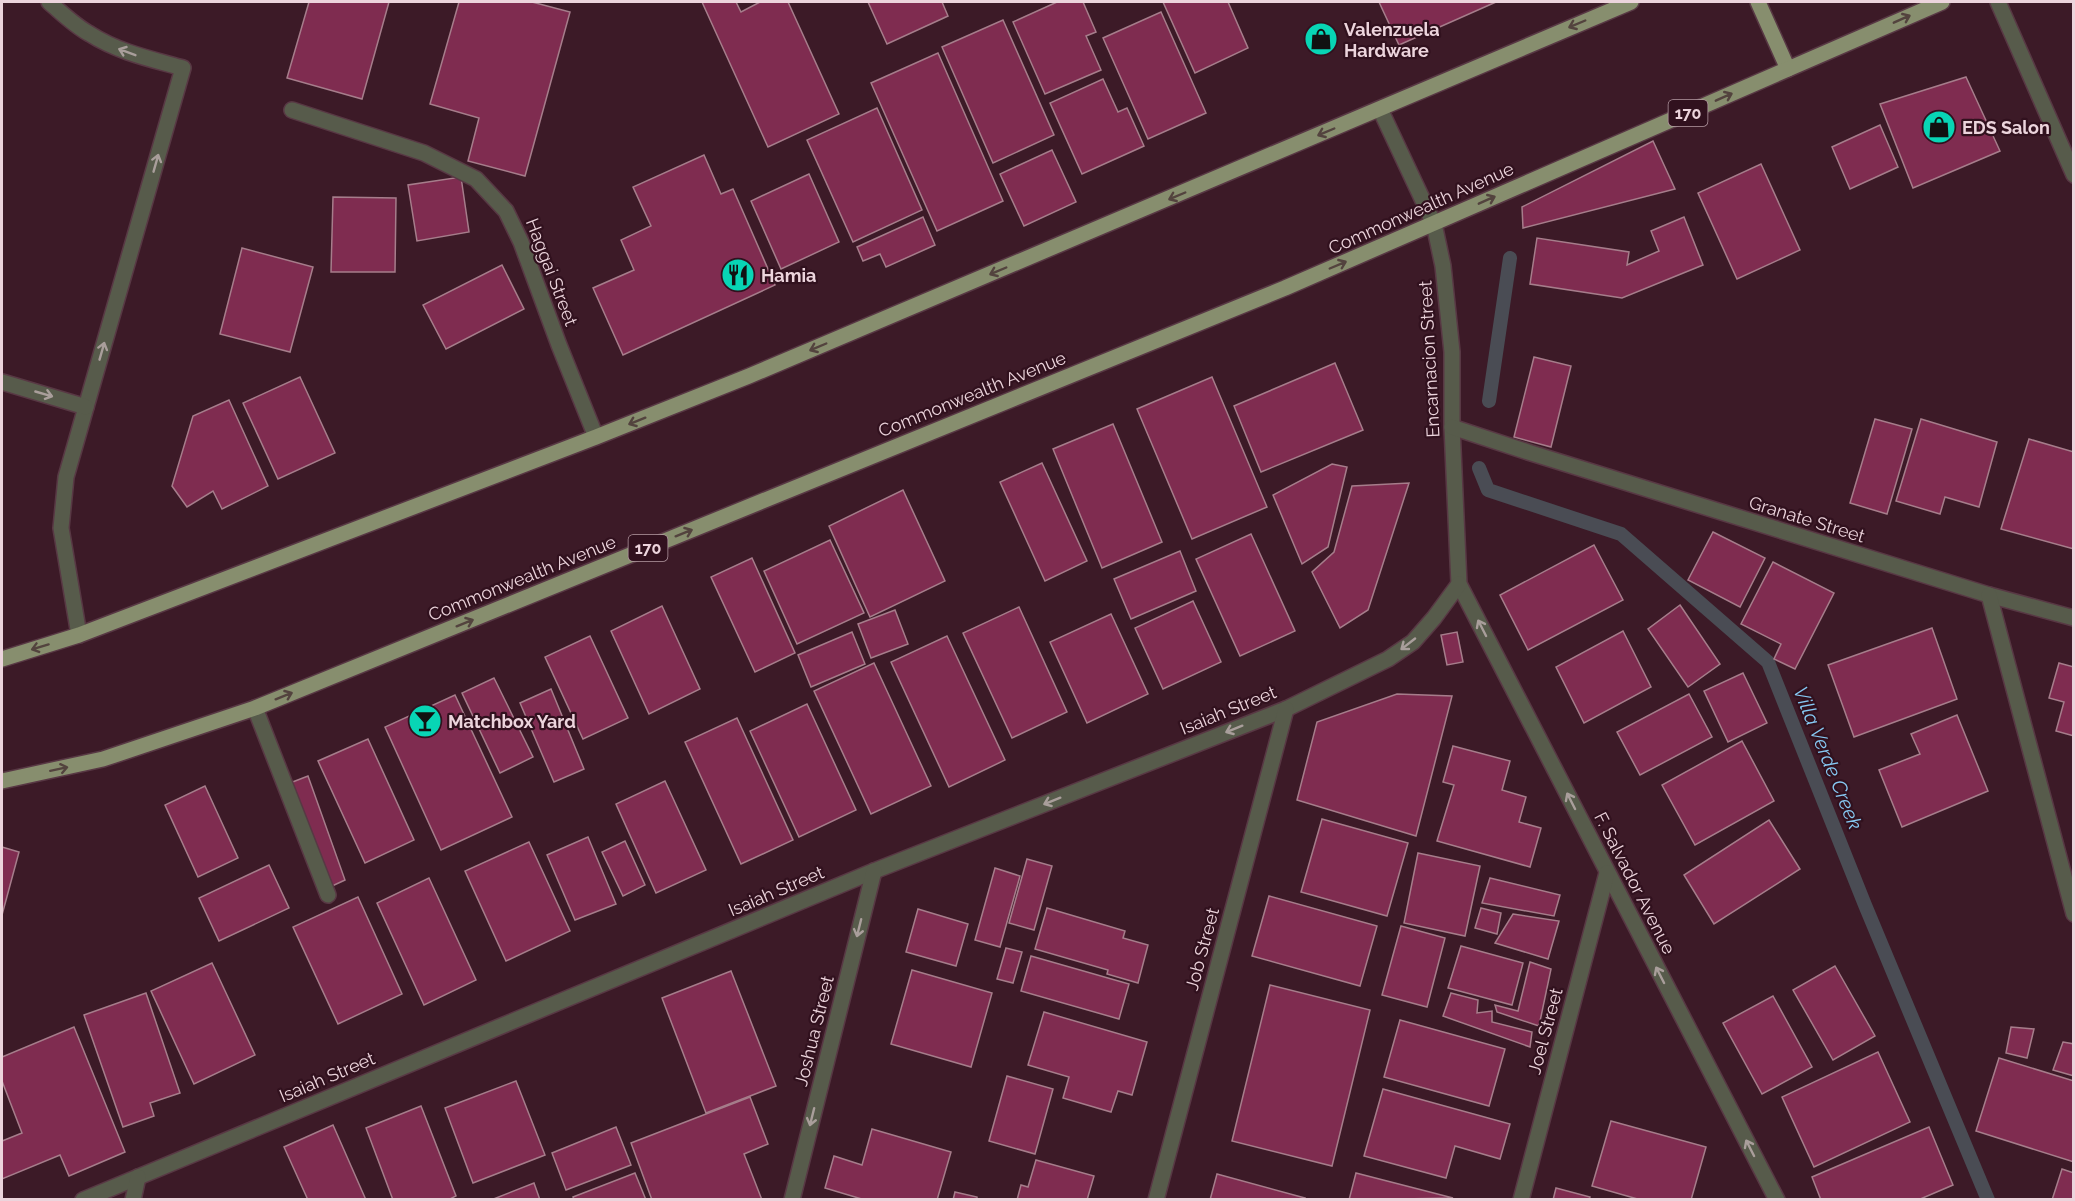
<svg xmlns="http://www.w3.org/2000/svg" width="2075" height="1201" font-family="Raleway,sans-serif">
<rect width="100%" height="100%" fill="#3c1a27"/>
<g fill="none" stroke-linecap="round" stroke-linejoin="round">
<g stroke="#4a4c54" stroke-width="14">
<path d="M1489,401L1510,258"/>
<path d="M1479,468L1488,490L1621,534L1768,662L1865,905L1988,1200"/>
</g>
</g>
<g fill="#7f2c50" stroke="#a67d8b" stroke-width="1.5">
<path d="M309,2H389L362,99L287,78Z"/>
<path d="M459,2H532L570,12L525,176L468,161L479,118L430,104Z"/>
<path d="M702,2H736L741,12L760,2H788L839,114L768,147Z"/>
<path d="M868,2H942L948,16L887,44Z"/>
<path d="M1057,2H1083L1096,32L1086,36L1101,70L1045,94L1013,22Z"/>
<path d="M1163,2H1228L1248,48L1195,73Z"/>
<path d="M1379,2H1496L1399,45Z"/>
<path d="M1161,12L1206,113L1148,139L1103,38Z"/>
<path d="M1003,20L1054,135L993,163L942,47Z"/>
<path d="M938,53L1003,201L937,231L871,83Z"/>
<path d="M1966,77L2000,151L1913,188L1880,104Z"/>
<path d="M1103,79L1118,112L1127,108L1144,146L1082,174L1050,103Z"/>
<path d="M877,108L922,210L853,242L807,140Z"/>
<path d="M1880,125L1898,167L1850,189L1832,147Z"/>
<path d="M1653,141L1675,189L1523,228L1522,207Z"/>
<path d="M1052,150L1076,202L1024,226L1000,174Z"/>
<path d="M704,155L721,194L733,189L775,285L623,355L593,288L634,270L621,240L651,226L633,187Z"/>
<path d="M1761,164L1800,250L1737,279L1698,193Z"/>
<path d="M809,174L839,242L781,269L751,201Z"/>
<path d="M461,177L469,232L417,241L408,185Z"/>
<path d="M333,197L396,198L395,272H331Z"/>
<path d="M923,217L935,245L886,267L880,254L863,261L857,247Z"/>
<path d="M1684,217L1703,265L1622,298L1530,284L1537,238L1629,252L1627,265L1659,251L1651,231Z"/>
<path d="M242,248L313,267L290,352L220,334Z"/>
<path d="M502,265L524,309L446,349L423,305Z"/>
<path d="M1534,357L1571,366L1551,447L1514,437Z"/>
<path d="M1335,363L1363,430L1261,472L1234,406Z"/>
<path d="M300,377L335,453L278,479L243,403Z"/>
<path d="M1212,377L1267,507L1192,539L1137,409Z"/>
<path d="M229,400L268,486L222,509L213,491L187,507L172,486L193,416Z"/>
<path d="M1875,419L1912,429L1887,514L1850,503Z"/>
<path d="M1921,419L1997,442L1979,507L1945,497L1940,514L1896,501Z"/>
<path d="M1113,424L1162,542L1102,568L1053,449Z"/>
<path d="M2029,439L2074,452V549L2001,529Z"/>
<path d="M1042,463L1087,561L1045,581L1000,482Z"/>
<path d="M1332,464L1347,467L1328,547L1302,564L1273,495Z"/>
<path d="M1409,483L1368,610L1340,628L1312,572L1334,552L1352,486Z"/>
<path d="M903,490L945,581L870,617L829,526Z"/>
<path d="M1713,532L1765,558L1740,607L1688,580Z"/>
<path d="M1251,534L1295,631L1240,656L1196,559Z"/>
<path d="M830,540L864,613L797,644L764,571Z"/>
<path d="M1594,545L1623,600L1528,650L1500,595Z"/>
<path d="M1180,551L1196,591L1131,619L1114,579Z"/>
<path d="M752,558L795,653L755,672L711,577Z"/>
<path d="M1773,562L1834,593L1795,669L1774,659L1781,644L1741,624Z"/>
<path d="M1193,601L1221,662L1163,689L1135,628Z"/>
<path d="M1680,605L1720,664L1688,687L1648,629Z"/>
<path d="M662,606L700,689L649,714L611,631Z"/>
<path d="M1019,607L1067,712L1012,738L963,633Z"/>
<path d="M895,610L908,644L871,658L858,624Z"/>
<path d="M1111,614L1148,694L1087,723L1050,642Z"/>
<path d="M1932,628L1957,699L1854,737L1828,665Z"/>
<path d="M1623,631L1651,687L1584,723L1556,667Z"/>
<path d="M852,632L865,664L811,687L798,655Z"/>
<path d="M1457,632L1463,662L1447,665L1441,635Z"/>
<path d="M590,636L628,718L583,739L545,657Z"/>
<path d="M947,636L1005,760L949,787L891,662Z"/>
<path d="M874,663L931,786L871,814L814,691Z"/>
<path d="M2059,663L2074,667V736L2056,731L2064,702L2049,698Z"/>
<path d="M1743,673L1767,723L1728,742L1704,691Z"/>
<path d="M494,678L533,757L500,773L462,693Z"/>
<path d="M551,689L584,769L554,782L520,703Z"/>
<path d="M1397,694L1452,696L1416,836L1297,800L1317,722Z"/>
<path d="M1689,694L1712,737L1640,775L1617,732Z"/>
<path d="M455,695L512,817L441,850L385,727Z"/>
<path d="M807,704L856,810L799,837L750,731Z"/>
<path d="M1957,715L1988,791L1902,827L1879,770L1920,754L1911,734Z"/>
<path d="M737,718L793,840L741,864L685,742Z"/>
<path d="M368,739L414,840L365,863L318,761Z"/>
<path d="M1742,741L1774,801L1695,845L1662,785Z"/>
<path d="M1453,746L1510,761L1502,790L1526,797L1519,822L1541,828L1530,867L1437,841L1454,785L1443,782Z"/>
<path d="M308,776L345,880L330,887L290,783Z"/>
<path d="M665,781L706,870L656,893L616,804Z"/>
<path d="M205,786L238,858L198,877L165,805Z"/>
<path d="M1322,819L1408,843L1387,916L1301,892Z"/>
<path d="M1769,820L1800,869L1714,924L1684,875Z"/>
<path d="M588,837L616,904L575,920L547,855Z"/>
<path d="M625,841L645,885L623,896L602,852Z"/>
<path d="M529,842L570,931L506,961L465,871Z"/>
<path d="M2,847L19,852L2,915Z"/>
<path d="M1418,853L1480,866L1465,936L1404,923Z"/>
<path d="M1027,859L1052,866L1034,930L1009,923Z"/>
<path d="M269,865L289,908L219,941L199,898Z"/>
<path d="M995,868L1020,876L1000,947L975,940Z"/>
<path d="M429,878L476,980L424,1005L377,903Z"/>
<path d="M1490,878L1560,895L1554,916L1482,903Z"/>
<path d="M1269,896L1377,926L1360,986L1252,956Z"/>
<path d="M358,897L402,994L338,1024L293,927Z"/>
<path d="M1047,908L1125,931L1123,938L1148,945L1138,983L1107,974L1108,970L1035,949Z"/>
<path d="M1481,908L1501,913L1497,934L1475,928Z"/>
<path d="M918,909L968,924L956,966L906,952Z"/>
<path d="M1513,914L1559,921L1548,959L1495,943Z"/>
<path d="M1401,926L1445,938L1427,1007L1382,995Z"/>
<path d="M1461,946L1523,963L1512,1005L1448,988Z"/>
<path d="M1006,948L1022,952L1013,983L997,979Z"/>
<path d="M1031,956L1129,984L1119,1019L1021,991Z"/>
<path d="M1530,962L1551,969L1539,1026L1497,1012L1495,1005L1518,1011Z"/>
<path d="M212,963L255,1055L194,1084L151,991Z"/>
<path d="M1835,966L1875,1036L1833,1060L1793,990Z"/>
<path d="M912,970L992,993L971,1067L891,1044Z"/>
<path d="M731,971L776,1086L706,1113L662,998Z"/>
<path d="M1270,985L1370,1010L1332,1166L1232,1141Z"/>
<path d="M146,993L180,1093L150,1103L154,1116L123,1127L84,1015Z"/>
<path d="M1451,993L1478,1000L1477,1013L1492,1011V1022L1532,1032L1530,1047L1443,1016Z"/>
<path d="M1773,996L1812,1067L1762,1094L1723,1023Z"/>
<path d="M1044,1012L1147,1042L1132,1095L1118,1091L1111,1112L1063,1098L1069,1077L1028,1065Z"/>
<path d="M1400,1020L1505,1049L1489,1106L1384,1077Z"/>
<path d="M74,1027L125,1152L69,1176L60,1155L2,1179V1141L22,1133L2,1081V1057Z"/>
<path d="M2011,1027L2034,1029L2027,1058L2006,1053Z"/>
<path d="M2063,1042L2074,1044V1076L2053,1070Z"/>
<path d="M1878,1052L1910,1122L1814,1167L1782,1097Z"/>
<path d="M1999,1058L2074,1081V1162L1976,1131Z"/>
<path d="M1007,1076L1053,1089L1035,1154L989,1141Z"/>
<path d="M516,1081L545,1155L473,1183L445,1108Z"/>
<path d="M1383,1089L1510,1124L1500,1159L1455,1146L1446,1178L1364,1156Z"/>
<path d="M750,1097L768,1144L744,1154L762,1200H652L631,1143Z"/>
<path d="M421,1106L456,1196L448,1200H393L366,1128Z"/>
<path d="M1611,1121L1706,1147L1691,1200H1641L1592,1186Z"/>
<path d="M333,1125L366,1200H308L284,1147Z"/>
<path d="M616,1127L631,1165L566,1190L552,1153Z"/>
<path d="M1929,1127L1953,1185L1918,1200H1821L1812,1177Z"/>
<path d="M872,1129L951,1152L937,1200H865L825,1188L834,1156L862,1165Z"/>
<path d="M1036,1160L1094,1176L1087,1200H1017L1021,1185L1028,1187Z"/>
<path d="M2062,1169L2074,1173V1200H2052Z"/>
<path d="M635,1173L646,1200H574L573,1197Z"/>
<path d="M1356,1173L1453,1198L1349,1200Z"/>
<path d="M1217,1174L1305,1198L1304,1200H1210Z"/>
<path d="M534,1183L540,1200H491Z"/>
<path d="M1556,1188L1590,1197L1589,1200H1553Z"/>
<path d="M955,1192L977,1197V1200H953Z"/>
</g>
<g fill="none" stroke-linecap="round" stroke-linejoin="round">
<defs>
<g id="minor">
<path d="M49,2C62,13 75,26 90,34C118,52 151,59 183,68L66,477L61,528L79,635"/>
<path d="M1998,2L2074,175"/>
<path d="M1380,109L1434,224L1443,266L1452,352V427L1459,584L1777,1200"/>
<path d="M292,110L424,153L476,179L506,211L521,242L559,345L596,437"/>
<path d="M2,382L86,407"/>
<path d="M1452,427L1531,453L1989,595L2074,618"/>
<path d="M1989,595L2074,914"/>
<path d="M255,708L328,895"/>
<path d="M83,1200L874,871L1286,709L1388,659L1413,642L1434,618L1459,584"/>
<path d="M133,1200L138,1177"/>
<path d="M792,1200L874,871"/>
<path d="M1156,1200L1286,709"/>
<path d="M1521,1200L1607,873"/>
</g>
<g id="major">
<path d="M1758,2L1788,69"/>
<path d="M2,659L79,635L596,437L749,376L1631,2"/>
<path d="M2,781L103,759L255,708L1285,288L1942,2"/>
</g>
</defs>
<use href="#minor" stroke="#583844" stroke-width="18"/>
<use href="#major" stroke="#583844" stroke-width="18"/>
<use href="#minor" stroke="#575b4b" stroke-width="15"/>
<use href="#major" stroke="#878e6e" stroke-width="15"/>
</g>
<defs><path id="oneway-shaft" d="M-6 0H5M1.5-3L5.5 0L1.5 3" fill="none" stroke-width="1.6" stroke-linecap="round" stroke-linejoin="round" transform="scale(1.5)"/></defs>
<g stroke="#53433e">
<use href="#oneway-shaft" transform="translate(1902 19) rotate(-24)"/>
<use href="#oneway-shaft" transform="translate(1577 24) rotate(157)"/>
<use href="#oneway-shaft" transform="translate(1724 97) rotate(-24)"/>
<use href="#oneway-shaft" transform="translate(1326 132) rotate(157)"/>
<use href="#oneway-shaft" transform="translate(1177 196) rotate(157)"/>
<use href="#oneway-shaft" transform="translate(1487 200) rotate(-24)"/>
<use href="#oneway-shaft" transform="translate(1338 265) rotate(-23)"/>
<use href="#oneway-shaft" transform="translate(998 271) rotate(157)"/>
<use href="#oneway-shaft" transform="translate(818 347) rotate(157)"/>
<use href="#oneway-shaft" transform="translate(637 421) rotate(158)"/>
<use href="#oneway-shaft" transform="translate(684 533) rotate(-22)"/>
<use href="#oneway-shaft" transform="translate(465 623) rotate(-22)"/>
<use href="#oneway-shaft" transform="translate(40 647) rotate(163)"/>
<use href="#oneway-shaft" transform="translate(284 696) rotate(-22)"/>
<use href="#oneway-shaft" transform="translate(59 769) rotate(-12)"/>
</g>
<g stroke="#a99e9b">
<use href="#oneway-shaft" transform="translate(127 52) rotate(-159)"/>
<use href="#oneway-shaft" transform="translate(156 163) rotate(-74)"/>
<use href="#oneway-shaft" transform="translate(102 351) rotate(-74)"/>
<use href="#oneway-shaft" transform="translate(44 394) rotate(16)"/>
<use href="#oneway-shaft" transform="translate(1482 628) rotate(-117)"/>
<use href="#oneway-shaft" transform="translate(1408 644) rotate(142)"/>
<use href="#oneway-shaft" transform="translate(1234 729) rotate(158)"/>
<use href="#oneway-shaft" transform="translate(1052 801) rotate(158)"/>
<use href="#oneway-shaft" transform="translate(1571 801) rotate(-117)"/>
<use href="#oneway-shaft" transform="translate(859 928) rotate(104)"/>
<use href="#oneway-shaft" transform="translate(1660 975) rotate(-117)"/>
<use href="#oneway-shaft" transform="translate(812 1117) rotate(104)"/>
<use href="#oneway-shaft" transform="translate(1750 1148) rotate(-117)"/>
</g>
<defs>
<symbol id="shop-disc" viewBox="-11 -11 22 22"><circle r="9.5" fill="#08d5b5" stroke="#31111e"/><path d="M-5-2.5h2.3a2.7 3.5 0 0 1 5.4 0H5L5.5 6h-11ZM-1.5-2.5h3a1.5 2.3 0 0 0-3 0Z" fill="#111"/></symbol>
<symbol id="restaurant-disc" viewBox="-11 -11 22 22"><circle r="9.5" fill="#08d5b5" stroke="#31111e"/><path d="M-5-6h1v4h1v-4h1v4h1v-4h1v5L-1.5 .5V6h-2V.5L-5-1ZM5-6V6H3V1.5H1.5Q1.5-4 5-6Z" fill="#111"/></symbol>
<symbol id="bar-disc" viewBox="-11 -11 22 22"><circle r="9.5" fill="#08d5b5" stroke="#31111e"/><path d="M-6-5H6L.8 .8V4.5H3.5V6h-7V4.5H-.8V.8Z" fill="#111"/></symbol>
</defs>
<g fill-rule="evenodd">
<use href="#shop-disc" x="1302" y="20" width="38" height="38"/>
<use href="#shop-disc" x="1920" y="108" width="38" height="38"/>
<use href="#restaurant-disc" x="719" y="256" width="38" height="38"/>
<use href="#bar-disc" x="406" y="702" width="38" height="38"/>
</g>
<g text-anchor="middle" dominant-baseline="central" stroke-width="4.5" stroke-linejoin="round" paint-order="stroke">
<g fill="#31111e" stroke="#b49aa3" stroke-width="1.5">
<rect x="1668.5" y="100" width="39" height="26" rx="4.5"/>
<rect x="628.5" y="535" width="39" height="26" rx="4.5"/>
</g>
<g font-size="16" font-weight="bold" fill="#ecd4dc">
<text x="1688" y="113">170</text>
<text x="648" y="548">170</text>
</g>
<g font-size="18" font-weight="bold" fill="#ecd4dc" stroke="#31111e" text-anchor="start">
<text x="1344" y="29">Valenzuela<tspan x="1344" dy="21">Hardware</tspan></text>
<text x="1962" y="127">EDS Salon</text>
<text x="761" y="275">Hamia</text>
<text x="448" y="721">Matchbox Yard</text>
</g>
<g font-size="18" fill="#ecd4dc" stroke="#31111e">
<text transform="translate(1421 208) rotate(-24)">Commonwealth Avenue</text>
<text transform="translate(552 272) rotate(69)">Haggai Street</text>
<text transform="translate(1429 359) rotate(-93)">Encarnacion Street</text>
<text transform="translate(972 394) rotate(-22)">Commonwealth Avenue</text>
<text transform="translate(1807 519) rotate(17)">Granate Street</text>
<text transform="translate(522 578) rotate(-22)">Commonwealth Avenue</text>
<text transform="translate(1228 710) rotate(-22)">Isaiah Street</text>
<text transform="translate(1635 883) rotate(63)">F. Salvador Avenue</text>
<text transform="translate(776 891) rotate(-23)">Isaiah Street</text>
<text transform="translate(1202 949) rotate(-75)">Job Street</text>
<text transform="translate(814 1031) rotate(-76)">Joshua Street</text>
<text transform="translate(1545 1031) rotate(-75)">Joel Street</text>
<text transform="translate(327 1077) rotate(-23)">Isaiah Street</text>
</g>
<g font-size="20" font-style="italic" fill="#87c9f3" stroke="#31111e">
<text transform="translate(1828 758) rotate(68)">Villa Verde Creek</text>
</g>
</g>
<rect width="2075" height="1201" fill="none" stroke="#ecd4dc" stroke-width="6"/>
</svg>
